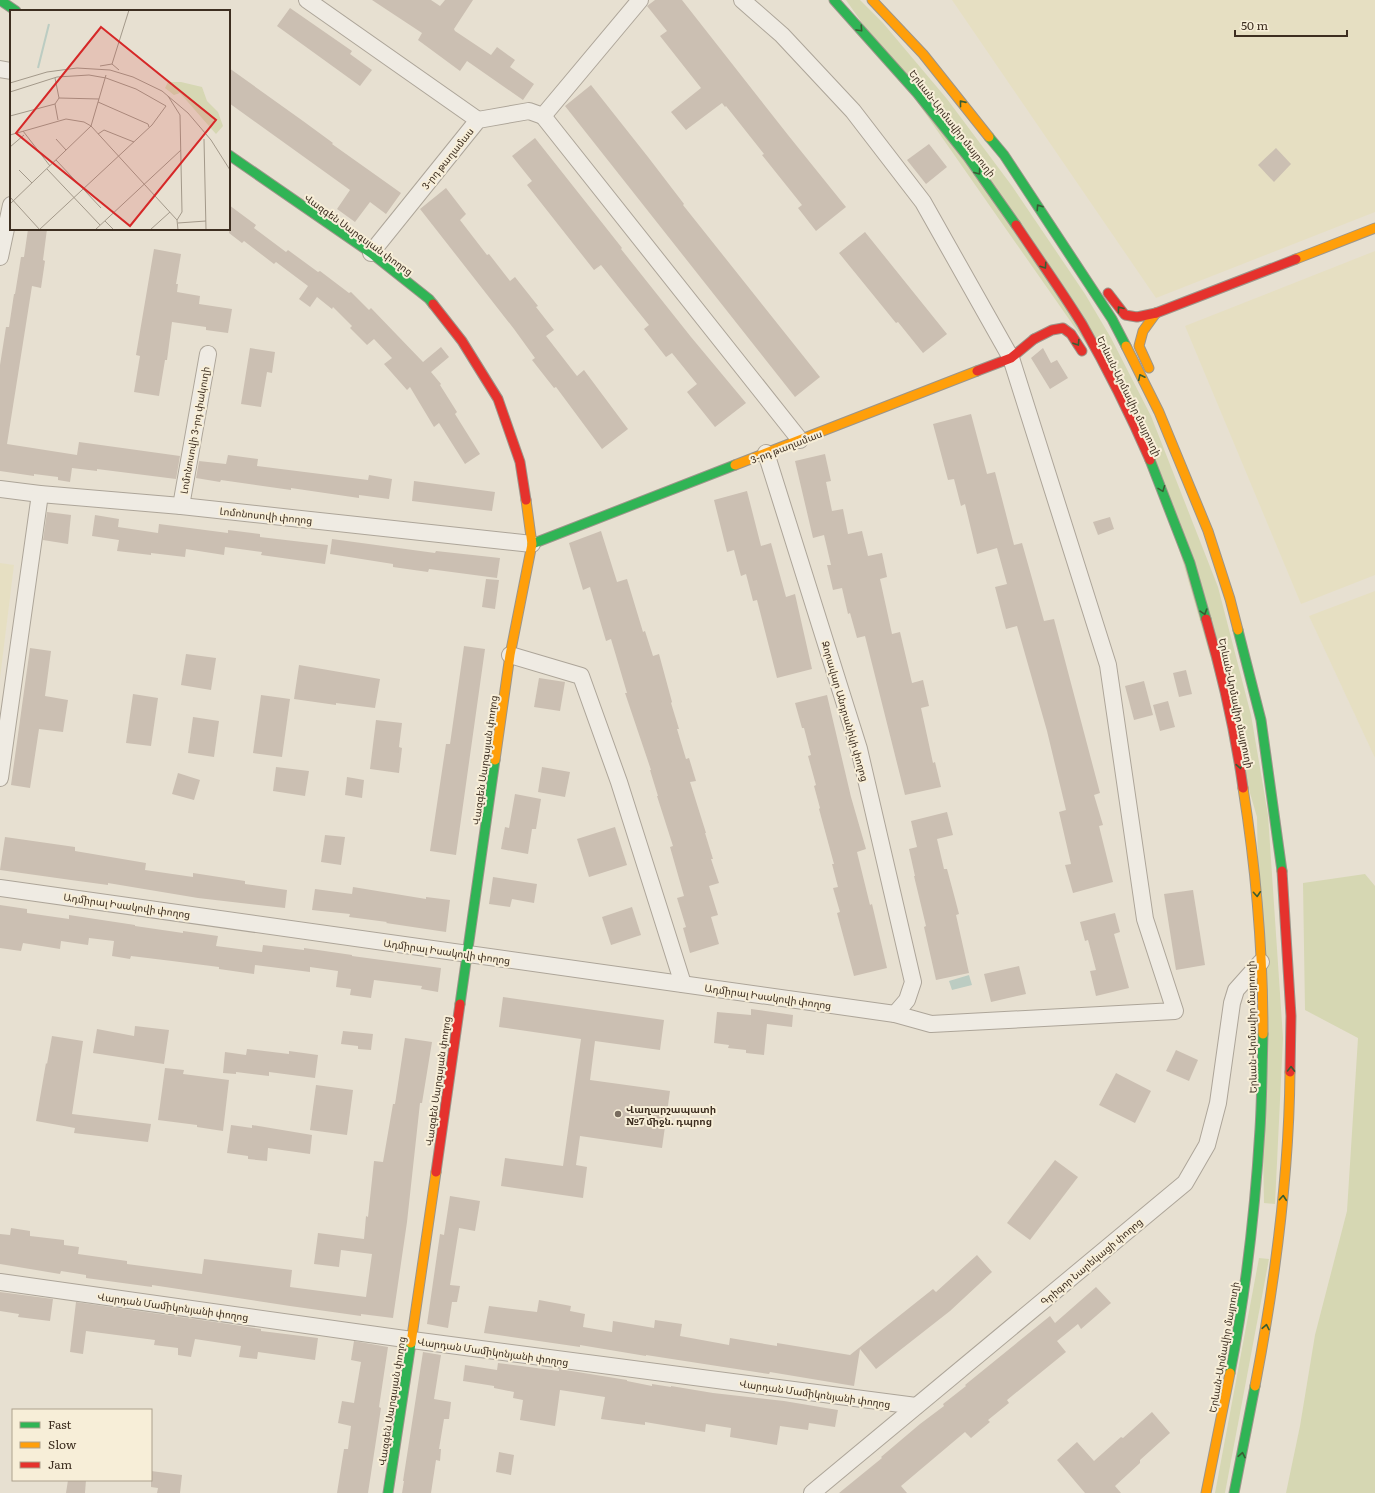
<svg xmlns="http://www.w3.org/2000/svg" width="1375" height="1493" font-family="Literata,'Noto Sans Armenian',serif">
<rect width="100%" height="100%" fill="#e7e0d1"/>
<g fill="#e6dfc2">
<path d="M952,0H1375V212L1156,298Z"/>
<path d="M1375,251V575L1301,604L1185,326Z"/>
<path d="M0,563L14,565L0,678Z"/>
<path d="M1375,591V758L1309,616Z"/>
</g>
<g fill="#d6d7b3">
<path d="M846,0H860L883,23L947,99L1012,186L1085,294L1111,338L1151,416L1218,587L1251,715L1268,815L1283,1038L1275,1204L1264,1203L1257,817L1143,425Z"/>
<path d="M1365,874L1375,886V1493H1286L1300,1426L1315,1335L1347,1211L1358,1038L1305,1010L1303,883Z"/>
<path d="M1259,1258L1269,1259L1225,1493H1215Z"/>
</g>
<path fill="#bcccc2" d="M969,975L972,985L952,990L949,981Z"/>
<g fill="#cbbfb2">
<path d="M372,0H431L440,6L445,0H473L454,29L455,31L491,55L497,47L515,60L510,67L534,84L523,100L467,61L460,71L418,40L422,33Z"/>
<path d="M655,0H682L788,135L846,207L816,231L798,208L802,205L762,155L764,154L726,106L725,107L722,103L686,130L671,112L701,88L660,36L667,31L647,6Z"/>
<path d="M290,8L352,51L350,54L372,70L360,86L277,26Z"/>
<path d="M229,68L303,121L333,143L332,144L401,193L386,214L370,202L355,222L337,209L350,190L229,103Z"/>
<path d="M591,85L648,157L684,204L683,205L820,377L795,397L565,106Z"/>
<path d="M535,138L622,248L621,249L691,337L746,403L715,427L687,392L697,384L672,353L666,357L644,329L649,325L624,294L601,265L594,270L527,185L532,181L512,156Z"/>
<path d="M929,144L947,167L926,184L907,160Z"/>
<path d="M1276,148L1291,164L1274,182L1258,165Z"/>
<path d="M446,188L466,214L460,220L487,255L489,254L510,281L515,277L538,306L536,307L554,330L546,336L577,376L584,370L628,429L602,449L556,387L554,388L532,360L535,358L514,329L420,209Z"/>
<path d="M229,205L256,225L254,228L286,252L288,250L318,272L320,271L349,293L351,292L369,310L371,308L423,362L441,347L449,357L431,372L441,384L440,385L457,412L455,414L480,454L465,464L439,423L434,427L410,387L407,390L384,364L392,358L374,339L367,345L350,328L352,326L333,307L332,309L317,297L310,307L299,299L308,286L276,262L274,264L244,241L242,243L229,233Z"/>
<path d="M28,229H47L43,260L45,261L41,288L32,286L7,444L77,455L79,442L180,456L176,479L97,469V471L72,468L70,482L58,480V477L34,474V476L0,471V365L6,327H9L14,294H15L21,257H24Z"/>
<path d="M865,232L947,334L923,353L898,322L896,323L839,253Z"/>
<path d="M154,249L181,254L176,284H178L177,292L200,296L199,304L232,309L228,333L206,330V327L172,322L167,360H165L159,396L134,392L140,356L136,355Z"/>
<path d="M250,348L275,352L272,373L267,372L261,407L241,404Z"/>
<path d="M1043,348L1051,363L1057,360L1068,378L1050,389L1031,358Z"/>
<path d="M971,414L987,474L995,472L1014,545L1022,543L1044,621L1054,619L1100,793L1094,795L1103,825L1099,826L1113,882L1073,893L1065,865L1071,864L1059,812L1066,810L1047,731L1017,626L1006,629L995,587L1007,584L997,548L977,554L965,504L961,506L954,479L948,480L933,424Z"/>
<path d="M825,454L831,481L826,482L832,511L843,509L848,534L862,531L868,556L882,553L887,577L880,579L892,634L900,632L912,683L923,680L929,706L921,708L933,763L935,762L941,787L905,795L865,636L857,638L850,613L848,614L842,588L833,590L827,565H831L824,535L813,538L795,461Z"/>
<path d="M228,455L258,459L257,466L368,480L369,475L392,479L389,499L359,495V498L291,488V490L221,480L220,482L196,478L199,461L226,464Z"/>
<path d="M414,481L495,492L492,511L412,501Z"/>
<path d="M747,491L761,546L771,543L786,597L795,594L812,669L777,678L757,600L753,601L746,574L741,576L734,550L727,552L714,500Z"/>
<path d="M47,512L71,515L68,544L43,540Z"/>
<path d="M95,515L119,519L118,527L158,533L159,524L228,533V530L260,534V537L328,545L325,564L261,555L262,552L225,547L224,555L186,549L185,557L151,553V555L117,551L119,540L92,536Z"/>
<path d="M1110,517L1114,529L1098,535L1093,522Z"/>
<path d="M601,531L617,582L627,579L643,632L645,631L653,656L659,654L672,702L671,703L679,729H677L686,759L689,758L696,781L690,782L706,833H705L713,859H711L719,883L709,886L718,915L711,917L719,944L690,953L683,928L686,927L677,898L684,896L670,847L673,846L657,796H658L650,770H651L625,693H627L611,639L606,641L590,587L583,590L569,543Z"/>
<path d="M332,539L435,553L436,551L500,558L497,578L429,569L428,572L393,567V564L330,554Z"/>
<path d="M486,579L499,580L495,609L482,607Z"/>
<path d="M464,646L485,649L456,855L430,851L446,744H450Z"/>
<path d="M30,648L51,651L45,696L68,700L63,732L39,729L30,788L11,785Z"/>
<path d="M186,654L216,658L211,690L181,685Z"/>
<path d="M299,665L380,679L375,708L336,703V705L294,699Z"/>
<path d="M1186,670L1192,694L1179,697L1173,673Z"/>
<path d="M539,678L565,682L560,711L534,707Z"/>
<path d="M1144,681L1153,715L1134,720L1125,686Z"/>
<path d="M133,694L158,698L151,746L126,743Z"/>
<path d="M261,695L290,699L282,757L253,753Z"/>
<path d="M827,695L851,797L866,849L857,852L870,905L872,904L887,968L854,976L837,913L840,912L833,888L838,887L832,864H834L819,809L820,808L814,786L816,785L808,756L811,755L804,728H802L795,703Z"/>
<path d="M1168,701L1175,727L1160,731L1153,705Z"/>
<path d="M193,717L219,721L214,757L188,753Z"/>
<path d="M376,720L402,723L399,747L402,748L399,773L370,769Z"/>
<path d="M276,767L309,771L305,796L273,791Z"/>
<path d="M542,767L570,772L565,797L538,792Z"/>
<path d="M178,773L200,780L194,800L172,794Z"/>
<path d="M347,777L364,780L362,798L345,795Z"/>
<path d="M515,794L541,799L536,829H532L528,854L501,849L505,827L509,828Z"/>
<path d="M947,812L953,835L937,839L944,869H947L954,895L959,914L956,915L969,973L936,980L924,927L926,926L914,876H915L909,849L917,847L911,821Z"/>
<path d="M615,827L627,865L589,877L577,839Z"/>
<path d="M325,835L345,837L341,865L321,862Z"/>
<path d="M5,837L75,847V851L146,863L145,870L193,877V873L245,881V884L287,890L285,908L198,898L108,883V885L71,880L0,870Z"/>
<path d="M493,877L537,884L534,903L512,899L510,907L489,904Z"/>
<path d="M353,887L426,899V897L450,900L446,932L386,923L387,922L349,917L350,914L312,910L315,889L352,894Z"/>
<path d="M1193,890L1205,965L1176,970L1164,894Z"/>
<path d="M0,905L27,909V913L69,919V915L135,925V926L183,933V931L218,936L216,946L262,952L263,945L304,950V948L352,955V956L441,968L438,992L421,989L422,986L374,980L371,998L350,995L351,989L336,987L338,971L310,967V972L255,965L254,974L219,969V967L172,961L131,956L130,959L112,956L114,941L89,938L88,945L61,941L60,949L23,943L21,951L0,948Z"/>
<path d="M632,907L641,935L611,945L602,917Z"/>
<path d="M1115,913L1120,932L1114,934L1129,988L1096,996L1090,971L1096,970L1088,940L1085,941L1080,922Z"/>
<path d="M1019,966L1026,994L991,1002L984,974Z"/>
<path d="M503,997L664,1020L660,1050L595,1041L590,1080L670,1091L662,1148L580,1136L576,1165L587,1167L583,1198L501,1186L505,1158L563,1166L581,1039L499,1027Z"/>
<path d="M751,1009L793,1015L792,1027L767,1024L764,1055L746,1053V1050L728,1048L729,1045L714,1043L717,1012L751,1015Z"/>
<path d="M135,1026L169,1030L164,1064L93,1053L97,1029L134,1036Z"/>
<path d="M343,1031L373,1034L371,1050L358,1049V1046L341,1044Z"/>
<path d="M52,1036L83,1041L72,1114L151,1124L148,1142L74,1133L75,1128L36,1121L46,1063L47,1064Z"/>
<path d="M405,1038L432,1042L422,1103H420L407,1222L393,1318L361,1314V1316L290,1306L152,1285V1287L86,1278V1275L61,1271L60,1274L0,1264V1234L10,1235L11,1228L30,1231V1236L64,1240V1245L79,1247L78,1254L127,1261V1264L202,1274L204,1259L292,1270L290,1287L366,1297L372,1254L341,1250L339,1267L314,1264L318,1233L364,1239L366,1216L368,1217L374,1161L383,1162L393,1104H395Z"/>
<path d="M247,1049L289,1054V1051L318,1055L315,1078L269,1072V1076L236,1072V1074L223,1073L225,1052L246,1055Z"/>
<path d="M1176,1050L1198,1060L1189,1081L1166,1071Z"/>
<path d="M165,1068L184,1070L183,1074L229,1080L223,1131L197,1127V1125L158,1120Z"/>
<path d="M1116,1073L1151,1091L1135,1123L1099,1105Z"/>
<path d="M316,1085L353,1090L347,1135L310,1130Z"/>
<path d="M231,1125L252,1128V1125L312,1135L310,1154L268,1148L267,1161L248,1159V1156L227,1153Z"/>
<path d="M1055,1160L1078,1177L1030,1240L1007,1223Z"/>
<path d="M450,1196L480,1201L475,1231L459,1228L450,1285L460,1286L457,1302H452L448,1328L427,1324L440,1234L444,1235Z"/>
<path d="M977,1255L992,1272L950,1311L876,1369L860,1349L854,1386L770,1372L769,1374L646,1355V1356L580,1345V1347L484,1333L489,1306L537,1312L539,1300L571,1306L570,1311L585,1314L583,1327L612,1332L613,1321L654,1328L655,1320L682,1324L680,1336L729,1345L730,1338L777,1346V1343L850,1355L933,1289L936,1292Z"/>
<path d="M1096,1287L1111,1303L1081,1329L1078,1324L1057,1341L1066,1352L1007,1400L1009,1403L988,1420L990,1422L971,1438L965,1432L901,1486L907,1493H839L882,1458L881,1457L920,1424L944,1406L943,1404L966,1386L965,1385L1050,1316L1055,1323Z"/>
<path d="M0,1292L53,1299L50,1321L18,1317L19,1314L0,1311Z"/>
<path d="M76,1302L222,1323L261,1329V1331L318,1338L315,1360L258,1352L257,1359L239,1357L241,1346L195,1339L191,1357L178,1355V1348L154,1345L155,1340L86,1331L83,1354L70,1352Z"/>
<path d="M354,1341L388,1347L379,1407L381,1408L368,1493H337L344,1449H348L351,1426L338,1423L342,1401L354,1403L361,1362L351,1360Z"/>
<path d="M423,1352L441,1355L434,1399L451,1402L449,1419H444L439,1449H441L440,1461L436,1460L431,1493H402L404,1481H403Z"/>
<path d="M498,1363L559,1371V1369L627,1380V1381L652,1386V1384L671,1387V1386L713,1393L784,1401L838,1410L835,1427L809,1423L808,1430L780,1426L777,1445L730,1437L731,1428L706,1424L705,1432L645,1422V1425L601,1419L605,1397L560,1390L555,1426L520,1420L523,1400L513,1398L514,1392L494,1388V1386L463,1381L465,1365L497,1370Z"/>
<path d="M1152,1412L1170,1433L1140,1460V1463L1115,1486L1121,1493H1085L1057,1460L1077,1442L1094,1461L1121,1437L1123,1438Z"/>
<path d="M499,1452L514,1455L511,1475L496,1472Z"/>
<path d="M151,1471L182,1475L180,1493H157L158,1488L151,1487Z"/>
<path d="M68,1480H86L85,1493H66Z"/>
</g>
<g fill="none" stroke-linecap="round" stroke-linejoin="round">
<defs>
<g id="street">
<path d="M307,0L478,120"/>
<path d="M0,69L11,71"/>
<path d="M543,116L800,440"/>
<path d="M371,253L478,120L529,111L543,116L640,0"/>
<path d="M0,257L11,205"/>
<path d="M766,453L859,749L913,982L907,1000L895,1014"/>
<path d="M0,489L40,494L181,506L532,544"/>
<path d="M181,506L208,354"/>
<path d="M510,655L581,676L619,782L683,984"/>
<path d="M0,778L40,494"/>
<path d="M0,888L895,1014L931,1024L1175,1011L1145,919L1108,665L1011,358L923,202L853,111L782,35L742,0"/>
<path d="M0,1282L412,1340L916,1406"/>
<path d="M812,1493L1185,1183L1207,1145L1218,1103L1232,1003L1236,990L1261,962"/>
</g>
<g id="fast">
<path d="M0,0L16,11"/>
<path d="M834,0L917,93L968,157L1016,225"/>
<path d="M989,137L1004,155L1112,319L1126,346"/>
<path d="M229,155L371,253L429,299L433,304"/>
<path d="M1150,460L1190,563L1206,619"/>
<path d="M532,544L735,465"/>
<path d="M1238,630L1261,720L1282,871"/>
<path d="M460,1004L495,760"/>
<path d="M1230,1373C1246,1292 1255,1211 1260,1129C1262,1097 1262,1065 1263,1034"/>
<path d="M388,1493L411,1343"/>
<path d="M1234,1493L1255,1386"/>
</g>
<g id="slow">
<path d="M872,0L923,54L989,137"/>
<path d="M1296,259L1375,228"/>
<path d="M1126,346L1159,412L1208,531L1230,599L1238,630"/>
<path d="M1149,368L1139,346L1143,331L1156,313"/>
<path d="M735,465L977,371"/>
<path d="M495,760L510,655L532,544L526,500"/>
<path d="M1243,788C1256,869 1263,952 1263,1034"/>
<path d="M411,1343L436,1172"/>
<path d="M1255,1386C1275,1282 1289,1177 1290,1072"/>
<path d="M1206,1493L1230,1373"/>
</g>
<g id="jam">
<path d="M1016,225C1038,258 1061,290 1082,324C1107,368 1130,414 1150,460"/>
<path d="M1108,293L1125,315L1137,317L1156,313"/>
<path d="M433,304L462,341L498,399L520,462L526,500"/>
<path d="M1156,313L1296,259"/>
<path d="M1034,339L1052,330L1063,328L1071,334L1082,351"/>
<path d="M977,371L1011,358L1034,339"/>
<path d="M1206,619C1222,674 1235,731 1243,788"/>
<path d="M1282,871L1291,1016L1290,1072"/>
<path d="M436,1172L460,1004"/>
</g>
</defs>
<use href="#street" stroke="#ada599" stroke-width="18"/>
<use href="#fast" stroke="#9c958a" stroke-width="11"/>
<use href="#slow" stroke="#9c958a" stroke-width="11"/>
<use href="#jam" stroke="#9c958a" stroke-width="11"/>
<use href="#street" stroke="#efebe3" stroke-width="16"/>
<use href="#fast" stroke="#30b455" stroke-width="9"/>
<use href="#slow" stroke="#ff9f0a" stroke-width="9"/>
<use href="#jam" stroke="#e5322d" stroke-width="9"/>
</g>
<defs><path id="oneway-chevron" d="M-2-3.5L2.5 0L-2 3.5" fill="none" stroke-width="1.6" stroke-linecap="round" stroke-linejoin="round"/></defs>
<g stroke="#385d33">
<use href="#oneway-chevron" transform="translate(860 29) rotate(47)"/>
<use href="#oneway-chevron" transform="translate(962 103) rotate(-129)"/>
<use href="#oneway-chevron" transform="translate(978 172) rotate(54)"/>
<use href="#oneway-chevron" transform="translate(1039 207) rotate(-124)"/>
<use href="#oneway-chevron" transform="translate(1044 266) rotate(56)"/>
<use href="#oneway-chevron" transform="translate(1120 309) rotate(-128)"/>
<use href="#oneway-chevron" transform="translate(1077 343) rotate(58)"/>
<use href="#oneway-chevron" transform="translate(1141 377) rotate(-116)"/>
<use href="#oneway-chevron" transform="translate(1162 489) rotate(69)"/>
<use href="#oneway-chevron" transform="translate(1204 612) rotate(73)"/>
<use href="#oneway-chevron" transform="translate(1240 766) rotate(80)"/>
<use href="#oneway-chevron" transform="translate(1257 894) rotate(86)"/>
<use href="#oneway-chevron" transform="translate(1291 1069) rotate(-89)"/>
<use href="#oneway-chevron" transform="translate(1283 1198) rotate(-85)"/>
<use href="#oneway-chevron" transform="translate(1266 1327) rotate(-79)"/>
<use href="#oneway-chevron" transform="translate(1242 1455) rotate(-79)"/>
</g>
<circle fill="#786c5e" stroke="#f7eed8" stroke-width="1.5" cx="618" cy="1114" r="4"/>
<g text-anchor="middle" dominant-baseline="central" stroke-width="4" stroke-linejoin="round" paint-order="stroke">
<g font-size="10" fill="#3d2e20" stroke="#f7eed8">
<text transform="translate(953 123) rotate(52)">Երևան-Արմավիր մայրուղի</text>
<text transform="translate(447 158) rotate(-51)">3-րդ թաղամաս</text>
<text transform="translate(359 234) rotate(36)">Վազգեն Սարգսյան փողոց</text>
<text transform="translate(1130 396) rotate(64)">Երևան-Արմավիր մայրուղի</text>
<text transform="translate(194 430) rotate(-80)">Լոմոնոսովի 3-րդ փակուղի</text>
<text transform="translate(786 446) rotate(-21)">3-րդ թաղամաս</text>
<text transform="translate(266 515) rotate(6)">Լոմոնոսովի փողոց</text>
<text transform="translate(1237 703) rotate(78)">Երևան-Արմավիր մայրուղի</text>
<text transform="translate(846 711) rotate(74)">Զորավար Անդրանիկի փողոց</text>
<text transform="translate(484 760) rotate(-82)">Վազգեն Սարգսյան փողոց</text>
<text transform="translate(127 905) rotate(8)">Ադմիրալ Իսակովի փողոց</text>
<text transform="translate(447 951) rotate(8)">Ադմիրալ Իսակովի փողոց</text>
<text transform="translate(768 996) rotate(8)">Ադմիրալ Իսակովի փողոց</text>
<text transform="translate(1251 1027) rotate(-91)">Երևան-Արմավիր մայրուղի</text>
<text transform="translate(437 1081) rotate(-82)">Վազգեն Սարգսյան փողոց</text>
<text transform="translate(1091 1261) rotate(-40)">Գրիգոր Նարեկացի փողոց</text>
<text transform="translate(173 1306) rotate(8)">Վարդան Մամիկոնյանի փողոց</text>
<text transform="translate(1223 1347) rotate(-80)">Երևան-Արմավիր մայրուղի</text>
<text transform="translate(493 1351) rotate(8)">Վարդան Մամիկոնյանի փողոց</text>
<text transform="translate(815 1393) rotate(8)">Վարդան Մամիկոնյանի փողոց</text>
<text transform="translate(391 1401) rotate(-81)">Վազգեն Սարգսյան փողոց</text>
</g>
<g font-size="10" font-weight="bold" fill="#3d2e20" stroke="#f7eed8" text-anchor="start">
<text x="626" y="1108">Վաղարշապատի<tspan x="626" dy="12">№7 միջն. դպրոց</tspan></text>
</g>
</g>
<g transform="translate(10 10)">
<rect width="220" height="220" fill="#e7e0d1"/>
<path d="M158,72H171L192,77L197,91L208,102L213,116L206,124L170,83L164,85L155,78Z" fill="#d6d7b3"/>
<path fill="none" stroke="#bcccc2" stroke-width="2" d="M28,58L39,14"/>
<path fill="none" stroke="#a3998a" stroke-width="1" d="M102,54L119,0M90,56L102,54L109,60M45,68L49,88L45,94L48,110M0,73L37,62L67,58L100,60L123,67L152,81L178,103L201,130L220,160M0,82L47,67L79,65L96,68L126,79L156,96L142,115L29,220M158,86L170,105L172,202L167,210M49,88L89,89M88,92L138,114L139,117M0,106L45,94M13,121L40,156M88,124L94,120L124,132M0,125L56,109L74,112L81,116L167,210L168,220M46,129L56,140M194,129L196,220M0,137L14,125M46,150L91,198M37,159L90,215M9,160L22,173M0,187L30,220M0,194L81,116L96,65M95,211L104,220M168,213L196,211M85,220L171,140M140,220L160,202"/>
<path fill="#d62828" fill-opacity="0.15" stroke="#d62828" stroke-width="2" d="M91,17L206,110L120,216L6,123Z"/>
<rect width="220" height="220" fill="none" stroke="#3d2e20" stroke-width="2"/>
</g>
<rect x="12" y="1409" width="140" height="72" fill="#f7eed8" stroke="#ada18e"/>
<rect x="20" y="1422" width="20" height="6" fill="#30b455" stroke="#ada18e"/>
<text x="48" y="1429" font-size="12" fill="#3d2e20">Fast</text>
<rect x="20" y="1442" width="20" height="6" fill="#ff9f0a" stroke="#ada18e"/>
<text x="48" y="1449" font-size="12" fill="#3d2e20">Slow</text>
<rect x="20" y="1462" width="20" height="6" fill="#e5322d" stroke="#ada18e"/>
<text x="48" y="1469" font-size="12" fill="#3d2e20">Jam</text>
<path d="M1235 30v6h112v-6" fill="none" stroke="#3d2e20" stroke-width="2"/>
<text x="1241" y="30" font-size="12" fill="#3d2e20" stroke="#f7eed8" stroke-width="3" paint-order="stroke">50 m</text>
</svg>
